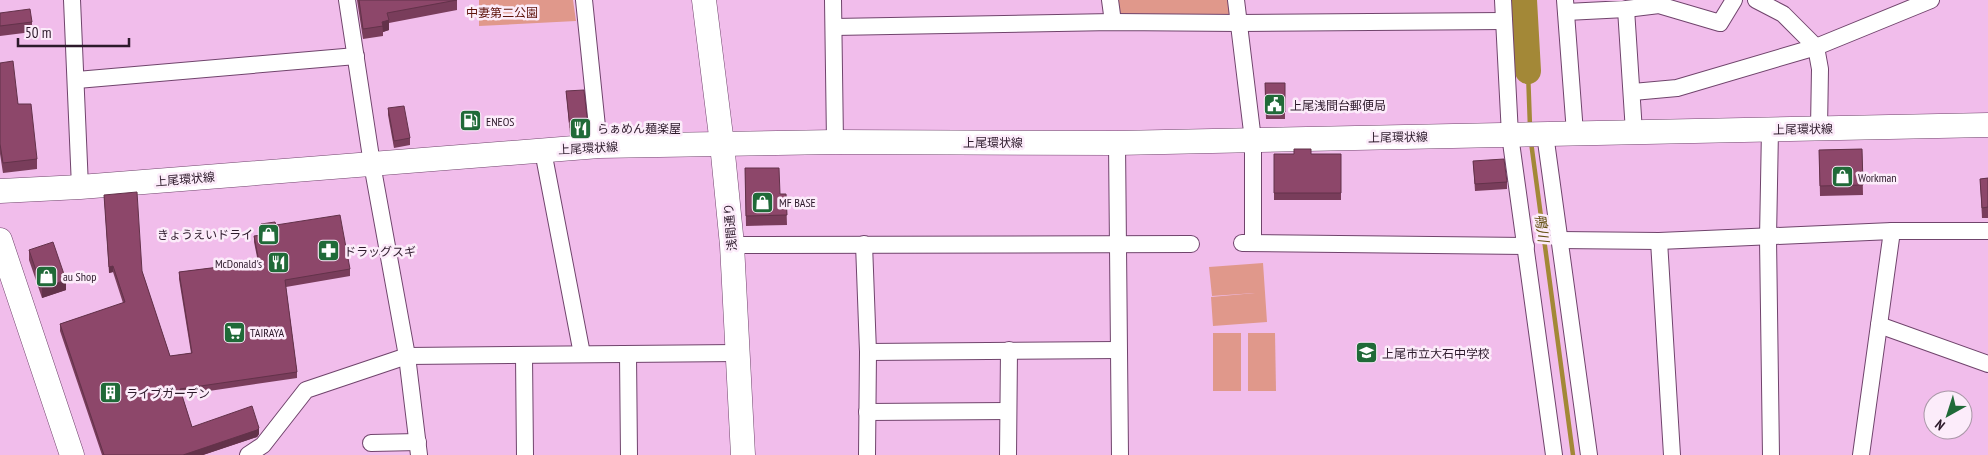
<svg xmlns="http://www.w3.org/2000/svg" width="1988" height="455" font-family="'PT Sans Narrow','Noto Sans JP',sans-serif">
<rect width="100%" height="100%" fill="#f1bdeb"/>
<g fill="#e0988b">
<path d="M479,0H573L576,21L479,26Z"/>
<path d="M1114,0H1231L1233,18L1116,19Z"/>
<path d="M1263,263L1267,322L1213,326L1211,297L1255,293L1212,296L1209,267Z"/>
<rect x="1213" y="333" width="28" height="58"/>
<path d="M1248,333H1275L1276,391H1248Z"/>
</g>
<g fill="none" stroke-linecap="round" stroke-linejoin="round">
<g stroke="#a38837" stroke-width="4.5">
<path d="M1528,71L1530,127"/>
<path d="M1531,142L1573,455"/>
</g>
<path stroke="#a38837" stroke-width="26" d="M1524,0L1528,71"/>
<defs>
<g id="street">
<path d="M72,0L80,187"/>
<path d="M347,0L372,164L407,356L419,455"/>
<path d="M584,0L599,146"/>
<path d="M833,0L835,142"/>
<path d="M1110,0L1113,22"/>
<path d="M1236,0L1253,140V242"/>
<path d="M1503,0L1510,135L1554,455"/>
<path d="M1565,0L1575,133"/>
<path d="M1756,0L1783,14L1816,47L1820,69L1819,128"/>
<path d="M1626,9L1634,132"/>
<path d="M1566,12L1626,9L1659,5L1720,23L1734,0"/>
<path d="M834,27L1113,22L1239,23L1504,21"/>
<path d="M77,80L356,56"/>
<path d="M1633,92L1677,88L1816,47L1931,0"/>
<path d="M1770,129L1768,238L1771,455"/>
<path d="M1545,134L1589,455"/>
<path d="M1117,143L1120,455"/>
<path d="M543,151L582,354"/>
<path d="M1559,240L1659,241L1892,231H1988"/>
<path d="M1659,241L1672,455"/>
<path d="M1242,243L1526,246"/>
<path d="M864,244L868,352L867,455"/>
<path d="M732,245L1191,244"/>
<path d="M1879,325L1988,364"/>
<path d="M868,352L1118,350"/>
<path d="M628,355L629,455"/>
<path d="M524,356L525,455"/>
<path d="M867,412L1008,411"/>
<path d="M371,443L418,442"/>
<path d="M248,455L263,445L306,390L407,356L738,353"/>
<path d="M1008,455L1009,350"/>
<path d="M1861,455L1892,231"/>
</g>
<g id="secondary">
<path d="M704,0L722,144L732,245L743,455"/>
<path d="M0,191L80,187L599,146L835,142L1117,143L1988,125"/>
<path d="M0,240L72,455"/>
</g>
</defs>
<use href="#street" stroke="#70446c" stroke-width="18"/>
<use href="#secondary" stroke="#70446c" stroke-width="25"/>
<use href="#street" stroke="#fff" stroke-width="16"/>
<use href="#secondary" stroke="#fff" stroke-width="24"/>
</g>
<g fill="#793d5b">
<path d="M357,0H457V10L389,23V30L383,32V36L363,39Z"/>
<path d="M0,13L32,22V32L0,36Z"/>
<path d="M0,63L18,104L37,159V169L3,173L0,154Z"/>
<path d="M1265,83H1285V119H1266Z"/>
<path d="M566,91L588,126V133L570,135Z"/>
<path d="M388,108L410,138V145L394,148L388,115Z"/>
<path d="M1862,149L1863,195L1820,196L1819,150Z"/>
<rect x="1274" y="154" width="67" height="46"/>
<path d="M1473,161L1507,182V189L1475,191Z"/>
<path d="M745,168L780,194H786L787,225L746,226Z"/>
<path d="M1988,178V218H1982L1980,179Z"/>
<path d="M104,195L142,271L170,356L191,353L179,279V272L258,262L254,242V236L262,235L261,224L276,225L350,269V276L286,287L297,372V378L182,395L192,427L259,434L257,437L203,455H102L60,331V324L123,303L113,272L109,273Z"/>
<path d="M29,250L66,290L42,298L29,260Z"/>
</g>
<g fill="#63324a">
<path d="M389,20V30L383,32L382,22Z"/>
<path d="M113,266V272L109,273V267Z"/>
<path d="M66,280V290L42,298V288Z"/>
<path d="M259,428V434L257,437L203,455H183Z"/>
</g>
<g fill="#8d476a" stroke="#63324a">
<path d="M359,0H457L387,13L389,20L382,22L383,26L363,29Z"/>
<path d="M30,9L32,22L0,26V13Z"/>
<path d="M13,61L18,104H31L37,159L3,163L0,144V63Z"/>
<path d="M1265,83H1285V112H1266Z"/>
<path d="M584,90L588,126L570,128L566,91Z"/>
<path d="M404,106L410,138L394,141L388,108Z"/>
<path d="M1294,149H1311V154H1341V193H1274V154H1294Z"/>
<path d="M1862,149L1863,185L1820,186L1819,150Z"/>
<path d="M1504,159L1507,182L1475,184L1473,161Z"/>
<path d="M745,168H779L780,194H786L787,215L746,216Z"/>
<path d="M1988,178V207L1982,208L1980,179Z"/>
<path d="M137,192L142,271L170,356L192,353L179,272L259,262L254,236L262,235L261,224L275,222L276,225L340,215L350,269L285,280L297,372L180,389L192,427L252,406L259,428L257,430L183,455H104L60,324L125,302L113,266L109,267L104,195Z"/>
<path d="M53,242L66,280L42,288L29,250Z"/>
</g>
<defs>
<symbol id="civic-square" viewBox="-11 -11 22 22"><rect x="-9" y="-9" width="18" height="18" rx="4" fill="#206a38" stroke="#fcecfa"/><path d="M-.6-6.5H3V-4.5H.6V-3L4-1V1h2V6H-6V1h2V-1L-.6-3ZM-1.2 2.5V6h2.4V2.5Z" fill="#fff"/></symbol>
<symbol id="fuel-square" viewBox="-11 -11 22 22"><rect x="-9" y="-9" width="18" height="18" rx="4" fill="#206a38" stroke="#fcecfa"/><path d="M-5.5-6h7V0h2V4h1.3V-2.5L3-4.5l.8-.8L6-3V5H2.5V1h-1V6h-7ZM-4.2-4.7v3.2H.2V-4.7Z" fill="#fff"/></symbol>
<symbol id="restaurant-square" viewBox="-11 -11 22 22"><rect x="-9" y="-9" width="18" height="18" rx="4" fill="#206a38" stroke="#fcecfa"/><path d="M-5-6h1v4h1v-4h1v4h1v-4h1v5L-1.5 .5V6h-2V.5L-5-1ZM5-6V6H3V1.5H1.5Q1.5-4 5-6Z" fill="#fff"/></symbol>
<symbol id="shop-square" viewBox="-11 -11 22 22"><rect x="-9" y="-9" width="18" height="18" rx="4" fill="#206a38" stroke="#fcecfa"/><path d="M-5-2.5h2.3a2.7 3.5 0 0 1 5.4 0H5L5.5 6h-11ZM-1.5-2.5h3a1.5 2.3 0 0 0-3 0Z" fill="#fff"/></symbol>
<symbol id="pharmacy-square" viewBox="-11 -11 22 22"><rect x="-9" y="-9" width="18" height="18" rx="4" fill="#206a38" stroke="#fcecfa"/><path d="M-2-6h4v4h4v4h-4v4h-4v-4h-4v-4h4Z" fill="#fff"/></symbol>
<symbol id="supermarket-square" viewBox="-11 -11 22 22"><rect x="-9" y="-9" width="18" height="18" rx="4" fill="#206a38" stroke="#fcecfa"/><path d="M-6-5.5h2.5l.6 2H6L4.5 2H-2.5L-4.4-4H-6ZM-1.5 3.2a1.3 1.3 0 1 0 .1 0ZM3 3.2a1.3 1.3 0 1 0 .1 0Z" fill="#fff"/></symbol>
<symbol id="school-square" viewBox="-11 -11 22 22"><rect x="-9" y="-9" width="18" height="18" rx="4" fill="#206a38" stroke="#fcecfa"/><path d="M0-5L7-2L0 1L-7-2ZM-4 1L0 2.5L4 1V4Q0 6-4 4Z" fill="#fff"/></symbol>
<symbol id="building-square" viewBox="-11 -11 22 22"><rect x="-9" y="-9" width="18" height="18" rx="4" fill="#206a38" stroke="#fcecfa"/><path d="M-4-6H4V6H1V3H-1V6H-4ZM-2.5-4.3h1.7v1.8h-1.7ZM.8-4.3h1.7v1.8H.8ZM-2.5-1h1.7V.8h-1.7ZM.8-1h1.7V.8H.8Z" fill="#fff"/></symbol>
</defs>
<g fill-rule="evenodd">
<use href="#civic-square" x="1262" y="92" width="25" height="25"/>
<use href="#fuel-square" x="458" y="108" width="25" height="25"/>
<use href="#restaurant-square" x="568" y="116" width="25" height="25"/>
<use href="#shop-square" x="1830" y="164" width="25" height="25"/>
<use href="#shop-square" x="750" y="190" width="25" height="25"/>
<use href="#shop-square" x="256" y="222" width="25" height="25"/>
<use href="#pharmacy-square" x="316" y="238" width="25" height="25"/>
<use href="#restaurant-square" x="266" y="250" width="25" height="25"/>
<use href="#shop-square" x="34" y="264" width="25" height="25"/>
<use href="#supermarket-square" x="222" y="320" width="25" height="25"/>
<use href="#school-square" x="1354" y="340" width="25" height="25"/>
<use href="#building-square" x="98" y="380" width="25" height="25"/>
</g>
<g text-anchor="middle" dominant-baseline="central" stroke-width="5" stroke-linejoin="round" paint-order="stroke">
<g font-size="12" fill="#5e140b" stroke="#fcecfa">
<text x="502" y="12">中妻第二公園</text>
</g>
<g font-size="12" fill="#2d1a2b" stroke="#fcecfa" text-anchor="start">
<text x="1290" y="105">上尾浅間台郵便局</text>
<text x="486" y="121">ENEOS</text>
<text x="597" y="128">らぁめん麺楽屋</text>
<text x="1858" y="177">Workman</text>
<text x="779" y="202">MF BASE</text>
<text x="253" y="234" text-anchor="end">きょうえいドライ</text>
<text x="344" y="251">ドラッグスギ</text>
<text x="262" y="263" text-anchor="end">McDonald's</text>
<text x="63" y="276">au Shop</text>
<text x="250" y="332">TAIRAYA</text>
<text x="1382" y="353">上尾市立大石中学校</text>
<text x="126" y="393">ライブガーデン</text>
</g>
<g font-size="12" fill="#2d1a2b" stroke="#fcecfa">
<text transform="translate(1803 129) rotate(-1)">上尾環状線</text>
<text transform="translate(1398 137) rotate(-1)">上尾環状線</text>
<text x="993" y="142">上尾環状線</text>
<text transform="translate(588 148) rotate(-3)">上尾環状線</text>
<text transform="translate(185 179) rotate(-5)">上尾環状線</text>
<text transform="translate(730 227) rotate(-95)">浅間通り</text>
</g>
<g font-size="14" font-style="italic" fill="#634f12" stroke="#fcecfa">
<text transform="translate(1542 228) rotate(82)">鴨川</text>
</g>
</g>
<g transform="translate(1948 415) rotate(219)"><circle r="24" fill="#fcecfa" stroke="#a998a7"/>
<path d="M0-4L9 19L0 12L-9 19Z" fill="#206a38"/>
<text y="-8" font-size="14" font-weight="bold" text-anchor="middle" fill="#2d1a2b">N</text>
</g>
<path d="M18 38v8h111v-8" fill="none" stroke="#2d1a2b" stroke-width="2.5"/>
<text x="25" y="38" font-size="15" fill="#2d1a2b" stroke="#fcecfa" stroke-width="4" paint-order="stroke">50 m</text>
</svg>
